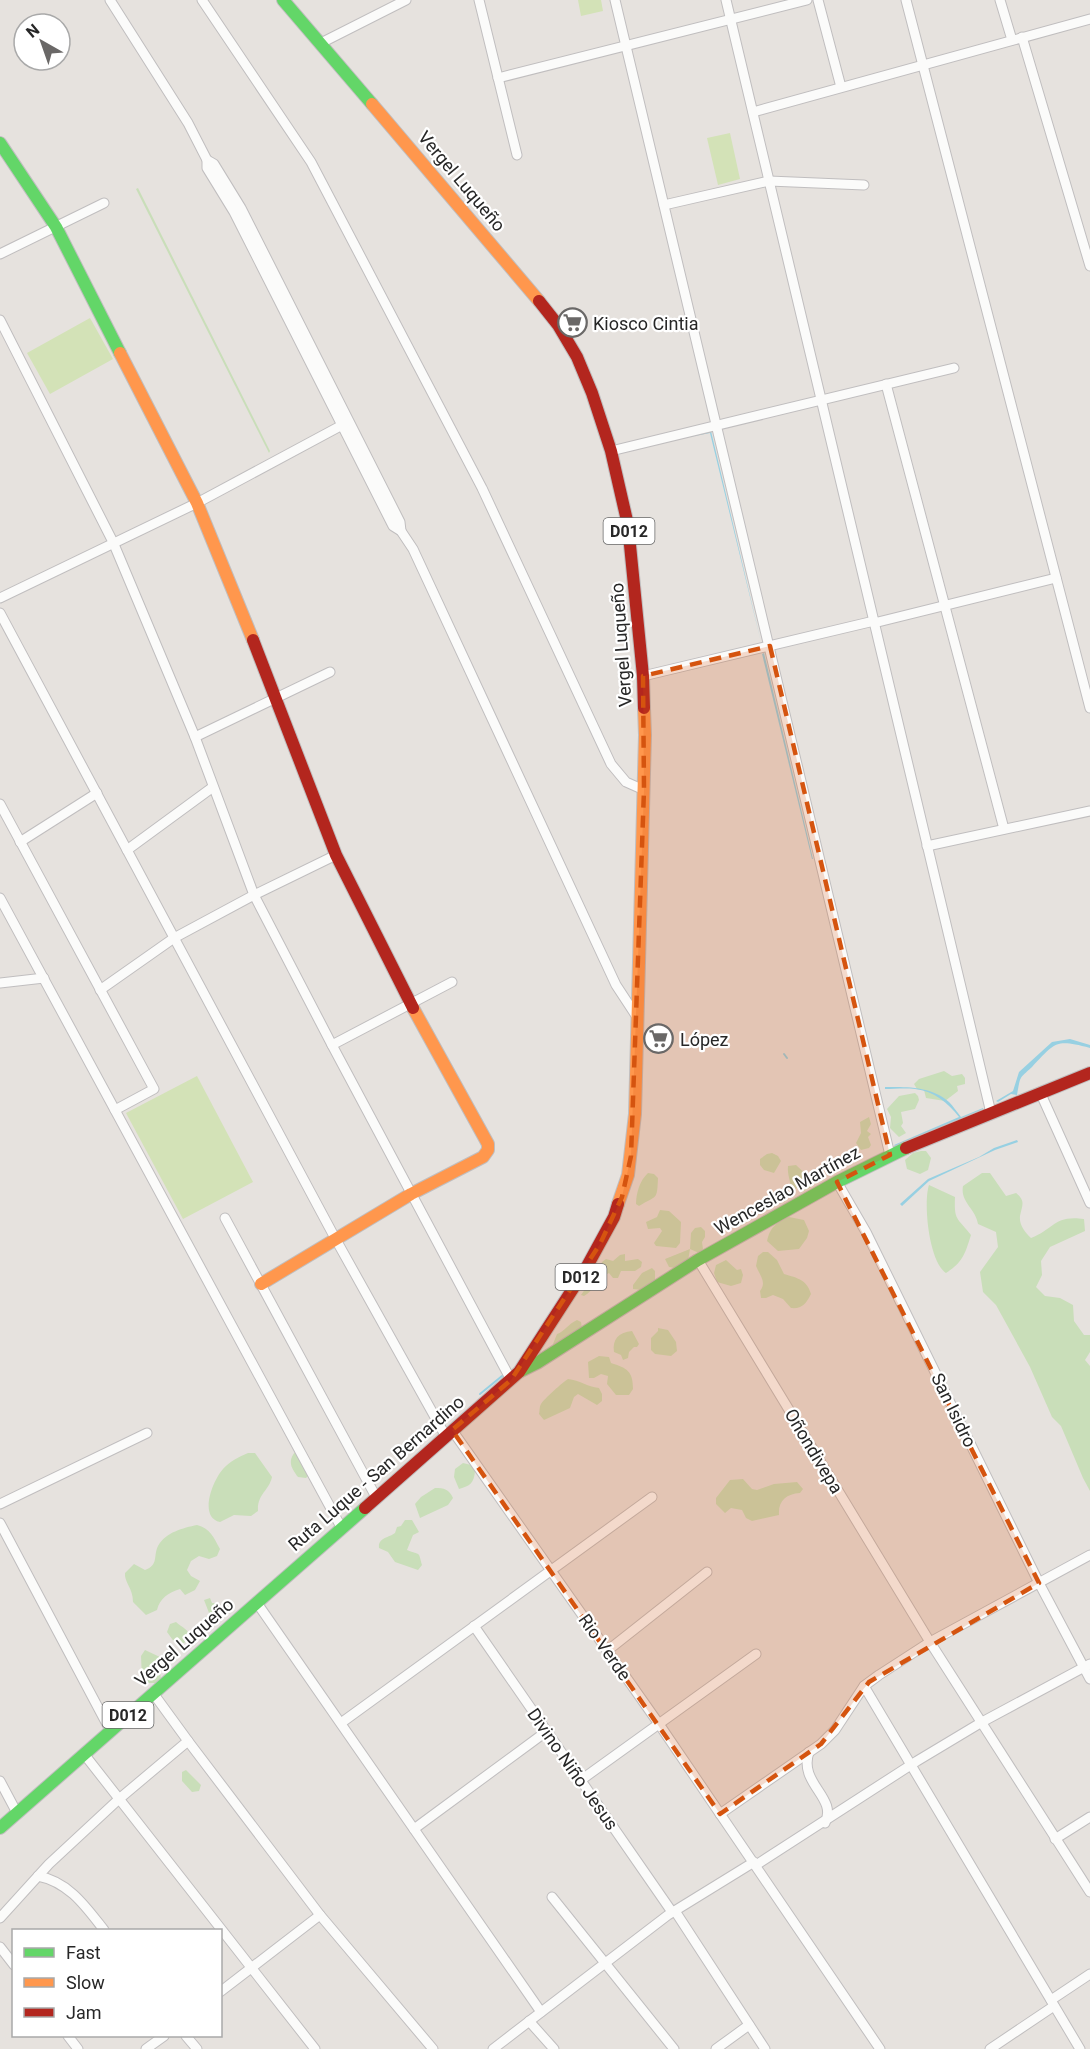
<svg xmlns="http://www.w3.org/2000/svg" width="1090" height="2049" font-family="Roboto,sans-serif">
<rect width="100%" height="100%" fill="#e6e2de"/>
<g fill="#c9deb9">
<path d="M138,188L270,451L269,453L136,189Z"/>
<path d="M944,1071L952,1076L962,1074L965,1078V1084L957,1086L958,1091L945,1101L926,1098L924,1090L917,1089L914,1084L919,1079Z"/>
<path d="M915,1093L918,1096L919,1100L915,1109L901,1112L903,1123L901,1126L906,1133L899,1137L890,1128L891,1117L887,1109L899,1096Z"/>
<path d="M869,1117L871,1124L867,1131L871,1134L868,1137L871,1145L869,1148L861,1150L856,1143L861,1133L860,1122Z"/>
<path d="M921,1151H926L931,1158L928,1170L920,1174L907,1169L905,1160L913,1153Z"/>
<path d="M772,1153L778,1156L781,1161L774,1173L764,1170L760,1165V1159L767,1154Z"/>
<path d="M796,1165L814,1182L810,1188L803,1191L798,1188L791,1190C791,1181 787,1175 788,1166Z"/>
<path d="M648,1173L654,1174L658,1178C657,1201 657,1195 639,1206L636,1204C636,1193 640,1180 648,1173Z"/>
<path d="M982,1173H990L1006,1196L1016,1193C1026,1201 1022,1205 1020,1216C1019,1225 1025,1232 1031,1238C1055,1229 1053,1215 1084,1219L1085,1231L1050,1247L1041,1261L1042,1275L1036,1287L1045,1296L1060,1298L1073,1305L1074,1321L1084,1335H1090V1352L1085,1360L1090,1366V1491L1083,1478L1061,1426L1052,1417L1030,1367L996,1305L983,1292L980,1272L998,1247L996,1232L978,1224C976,1209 960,1202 963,1186Z"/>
<path d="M929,1185L955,1197C954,1221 957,1217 971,1235C965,1254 963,1262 946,1273C929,1262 923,1203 929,1185Z"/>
<path d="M660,1210L669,1211L681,1222L680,1243L676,1248L656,1246L654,1243L662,1231L660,1228L648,1229L646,1222L657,1217Z"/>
<path d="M789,1217L804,1220L809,1231L807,1238L799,1249L778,1251L767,1241C770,1227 776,1223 789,1217Z"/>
<path d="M701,1227L705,1231V1237L702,1242L703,1249L699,1253L690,1249L688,1261L675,1268L669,1267L665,1259L690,1249L691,1233L695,1228Z"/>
<path d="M763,1252H768L777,1260L784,1274C798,1278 807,1280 811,1294C806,1304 802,1309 791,1308L783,1299L773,1295L766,1298H761L760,1291C767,1282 760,1276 756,1266L758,1256Z"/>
<path d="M625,1254V1261L638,1259L642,1262L641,1267L635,1271H621L618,1278H613L609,1273C597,1278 595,1290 584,1296L581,1295L595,1275L600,1271L602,1262L606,1259L613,1261L620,1255Z"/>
<path d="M726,1260L737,1270L741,1269L743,1275L741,1283L731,1286L717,1282L714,1273L716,1265Z"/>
<path d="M652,1268L655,1271V1281L642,1290L633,1289V1285L642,1273Z"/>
<path d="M577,1320L581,1322L582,1328L551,1349L557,1334C564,1332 568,1324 577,1320Z"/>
<path d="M658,1328L668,1330L676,1342L677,1351L671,1356L655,1354L651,1350V1338L658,1331Z"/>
<path d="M632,1331L639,1344L637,1347H634L629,1352L628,1358L623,1360L621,1355L614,1352C612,1339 619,1332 632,1331Z"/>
<path d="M599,1356L609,1357L611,1363C627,1368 633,1371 633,1389L629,1395H616L607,1384L608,1376L601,1374L594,1378H589L588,1362Z"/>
<path d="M568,1379C580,1380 587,1387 599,1388L602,1394V1401L597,1405L578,1394L574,1397L570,1408L544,1420L539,1414C540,1411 539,1407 541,1404C544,1399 563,1382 568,1379Z"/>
<path d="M298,1449L313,1463L311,1473L306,1478L298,1477C290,1467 287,1459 298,1449Z"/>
<path d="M248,1453H255L272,1477C269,1491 257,1494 258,1511L251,1516L234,1515L220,1522C198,1517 213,1480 223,1469C230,1461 239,1457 248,1453Z"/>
<path d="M463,1463L471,1465L475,1471C474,1483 470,1486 459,1489L454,1477L455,1469Z"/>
<path d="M743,1479L752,1489L757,1490L774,1484L797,1482L803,1489L800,1493C786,1494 778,1501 779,1515L752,1521L746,1518L742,1510L731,1508L725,1513L716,1504V1498L730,1480Z"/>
<path d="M435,1488C444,1488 449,1489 453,1498L448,1505L420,1518L415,1504L421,1497Z"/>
<path d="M405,1520H412L419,1532L413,1535L407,1550C421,1556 418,1550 422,1565L418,1570L395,1562L388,1552L379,1548C378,1537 389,1538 395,1533L397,1527L401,1526Z"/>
<path d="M197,1525C210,1528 214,1538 220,1549L217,1556L209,1559L199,1556L191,1561L187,1570L191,1576L200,1581L195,1590L185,1595L180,1589C168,1593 160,1598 157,1610L146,1615L133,1602C133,1588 124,1582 125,1573L134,1564L145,1570C159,1565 153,1556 158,1546C166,1532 183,1528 197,1525Z"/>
<path d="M210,1598L212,1603H218L225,1615L217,1620L211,1618L204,1600Z"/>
<path d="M176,1622C182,1628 190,1629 189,1638L184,1643H175L167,1632L170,1624Z"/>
<path d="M145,1650L162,1658L160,1672L161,1679L155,1683H147L142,1678L141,1656Z"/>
<path d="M186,1770L201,1785L199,1791L192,1792L182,1781V1772Z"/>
</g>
<g fill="#d3e2b7">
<path d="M578,0H601L603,11L581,16Z"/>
<path d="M730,133L740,179L718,185L707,138Z"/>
<path d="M90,318L113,359L50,394L27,353Z"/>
<path d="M197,1076L253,1182L183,1219L126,1113Z"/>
</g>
<g fill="#97d0e2">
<path d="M711,431L761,642L710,433L668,441Z"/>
<path d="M764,653L813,859H812L762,654Z"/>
<path d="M1070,1039L1090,1045V1048C1055,1039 1056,1042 1032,1067C1018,1080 1021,1075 1017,1095L1011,1094L998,1102L996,1101L1013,1091L1019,1072L1052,1042Z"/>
<path d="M885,1087C907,1087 931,1086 949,1102C953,1106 957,1112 961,1117L983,1108V1109L895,1146L894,1145L959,1117C948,1103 934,1091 915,1089C905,1088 894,1089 885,1089Z"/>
<path d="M1017,1140L1018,1142L995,1150L929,1181L902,1206L900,1204L928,1179L979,1157L994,1148Z"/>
</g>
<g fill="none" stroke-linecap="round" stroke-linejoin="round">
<g stroke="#97d0e2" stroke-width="2">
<path d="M784,1054L787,1058"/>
<path d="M480,1394L502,1376"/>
</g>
<defs>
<g id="street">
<path d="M110,0L188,123L207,160V168L234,212L393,526L401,531L413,549L616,985L637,1017"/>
<path d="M202,0L311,162L482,488L611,764L626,782L644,790"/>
<path d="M479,0L517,155"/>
<path d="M615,0L890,1155"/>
<path d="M726,0L991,1113"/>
<path d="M818,0L841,87"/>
<path d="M906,0L1090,708"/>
<path d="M1000,0L1012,40"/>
<path d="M1022,37L1090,266"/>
<path d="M321,43L406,0"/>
<path d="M498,78L807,0"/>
<path d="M753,112L1090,19"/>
<path d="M207,160L214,164L241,208L400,522L401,531"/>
<path d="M664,205L769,181L864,185"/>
<path d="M0,254L104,203"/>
<path d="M0,320L113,542L195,737L254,895L332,1045L511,1380"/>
<path d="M886,384L1004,829"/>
<path d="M611,451L954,368"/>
<path d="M0,598L197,503L346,423"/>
<path d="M0,613L335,1238L445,1435"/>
<path d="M643,676L874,621L878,622L1056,578"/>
<path d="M195,737L330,672"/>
<path d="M0,804L154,1089L115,1110"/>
<path d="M20,842L97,793"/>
<path d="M927,846L1090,811"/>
<path d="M127,850L213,787"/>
<path d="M0,898L341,1527"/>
<path d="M0,983L44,978"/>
<path d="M100,990L174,938L254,895L336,855"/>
<path d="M332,1045L452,982"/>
<path d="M1040,1092L1090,1203"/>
<path d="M837,1182L866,1232L1039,1583L1090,1679"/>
<path d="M225,1218L376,1497"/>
<path d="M698,1260L930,1642L1090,1892"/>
<path d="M452,1430L659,1724L880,2049"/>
<path d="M0,1504L147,1433"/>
<path d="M0,1523L110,1730"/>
<path d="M257,1603L541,2012"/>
<path d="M474,1626L672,1912"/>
<path d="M607,1651L707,1572"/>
<path d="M864,1686L1080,2049"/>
<path d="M341,1723L652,1497"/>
<path d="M188,1741L320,1915L433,2049"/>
<path d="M809,1752C798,1784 838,1797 825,1823"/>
<path d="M84,1754L315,2049"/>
<path d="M581,1780L756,1654"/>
<path d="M0,1781L17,1813"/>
<path d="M720,1814L821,1744L835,1730L864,1686L879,1675L930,1642L1090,1555"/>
<path d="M414,1829L547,1731"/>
<path d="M1055,1839L1090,1817"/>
<path d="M756,1865L917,1761L982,1722L1090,1664"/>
<path d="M38,1876C69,1882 86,1907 104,1930"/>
<path d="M552,1897L674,2049"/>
<path d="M675,1911L765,2049"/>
<path d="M0,1918L49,1864L119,1799L188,1741L153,1693"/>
<path d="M0,1947L14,1965"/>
<path d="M220,1992L320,1915"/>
<path d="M1051,2000L1090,1974"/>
<path d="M529,2021L554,2049"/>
<path d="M68,2036L78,2049"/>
<path d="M186,2036L197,2049"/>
<path d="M146,2049L164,2036"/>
<path d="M493,2049L668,1915L754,1862"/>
<path d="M716,2049L749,2025"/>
<path d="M990,2049L1054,2006"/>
</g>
<g id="fast">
<path d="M283,0L372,104"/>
<path d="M0,143L56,227L120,353"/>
<path d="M519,1372L537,1363L698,1260L837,1182L906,1148"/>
<path d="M0,1828L365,1508"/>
</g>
<g id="slow">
<path d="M372,104L539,301"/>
<path d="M120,353L197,503L253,640"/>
<path d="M618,1204L628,1175L635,1114L645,735L644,708"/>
<path d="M261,1284L411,1194L483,1157L488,1150V1144L413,1008"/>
</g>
<g id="jam">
<path d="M539,301L558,325L577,357L592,393L611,451L628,525L643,676L644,708"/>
<path d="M253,640L336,855L413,1008"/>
<path d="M906,1148L1090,1073"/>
<path d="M365,1508L519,1372L585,1270L614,1217L618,1204"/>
</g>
</defs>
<use href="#street" stroke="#c0bebf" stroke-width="11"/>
<use href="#fast" stroke="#c0bebf" stroke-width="14"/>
<use href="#slow" stroke="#c0bebf" stroke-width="14"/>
<use href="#jam" stroke="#c0bebf" stroke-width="14"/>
<use href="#street" stroke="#fbfbfa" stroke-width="9"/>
<use href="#fast" stroke="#63d668" stroke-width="12"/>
<use href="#slow" stroke="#ff974d" stroke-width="12"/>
<use href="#jam" stroke="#b3261e" stroke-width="12"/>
</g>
<path fill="#d5540f" fill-opacity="0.2" stroke="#d5540f" stroke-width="4.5" stroke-dasharray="12 8" stroke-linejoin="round" d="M770,646L890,1155L837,1182L1039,1583L869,1682L821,1744L720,1814L452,1430L511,1380L600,1244L622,1197L631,1156L644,790L643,676Z"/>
<defs>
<symbol id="supermarket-ring" viewBox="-11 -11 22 22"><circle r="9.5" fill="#fff" stroke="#6a6867" stroke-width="1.5"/><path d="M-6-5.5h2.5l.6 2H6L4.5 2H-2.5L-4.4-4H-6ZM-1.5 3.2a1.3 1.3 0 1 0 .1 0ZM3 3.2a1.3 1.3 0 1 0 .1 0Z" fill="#6a6867"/></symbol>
</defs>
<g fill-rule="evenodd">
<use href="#supermarket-ring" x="556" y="306" width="33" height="33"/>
<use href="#supermarket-ring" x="642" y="1022" width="33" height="33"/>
</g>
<g text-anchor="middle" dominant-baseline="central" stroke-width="4.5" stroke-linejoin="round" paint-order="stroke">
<g fill="#fff" stroke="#686868" stroke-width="1.5">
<rect x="603.5" y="518" width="51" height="26" rx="4.5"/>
<rect x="555.5" y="1264" width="51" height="26" rx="4.5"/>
<rect x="102.5" y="1702" width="51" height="26" rx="4.5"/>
</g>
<g font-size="16" font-weight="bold" fill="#272727">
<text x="629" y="531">D012</text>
<text x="581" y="1277">D012</text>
<text x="128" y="1715">D012</text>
</g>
<g font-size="18" fill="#272727" stroke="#fff">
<text transform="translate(462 181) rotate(50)">Vergel Luqueño</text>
<text transform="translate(621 645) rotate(-94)">Vergel Luqueño</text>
<text transform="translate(787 1190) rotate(-29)">Wenceslao Martínez</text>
<text transform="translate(954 1410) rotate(64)">San Isidro</text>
<text transform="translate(814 1451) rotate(59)">Oñondivepa</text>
<text transform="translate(376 1473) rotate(-41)">Ruta Luque - San Bernardino</text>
<text transform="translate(184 1642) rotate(-41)">Vergel Luqueño</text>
<text transform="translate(605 1647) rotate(55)">Rio Verde</text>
<text transform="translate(573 1769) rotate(55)">Divino Niño Jesus</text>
</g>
<g font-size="18" fill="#272727" stroke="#fff" text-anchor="start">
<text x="593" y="323">Kiosco Cintia</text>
<text x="680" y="1039">López</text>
</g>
</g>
<rect x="12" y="1929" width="210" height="108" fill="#ffffff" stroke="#a9a9a9" stroke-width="1.5"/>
<rect x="24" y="1948" width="30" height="9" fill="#63d668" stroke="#a9a9a9" stroke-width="1.5"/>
<text x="66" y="1959" font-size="18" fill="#272727">Fast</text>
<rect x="24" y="1978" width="30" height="9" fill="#ff974d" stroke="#a9a9a9" stroke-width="1.5"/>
<text x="66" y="1989" font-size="18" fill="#272727">Slow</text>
<rect x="24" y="2008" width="30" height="9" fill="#b3261e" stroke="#a9a9a9" stroke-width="1.5"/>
<text x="66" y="2019" font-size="18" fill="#272727">Jam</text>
<g transform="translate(42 42) rotate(320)"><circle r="28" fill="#ffffff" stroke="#a9a9a9" stroke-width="1.5"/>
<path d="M0-4.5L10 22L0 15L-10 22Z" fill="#6a6867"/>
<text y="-9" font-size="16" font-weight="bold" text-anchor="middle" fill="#272727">N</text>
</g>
</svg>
